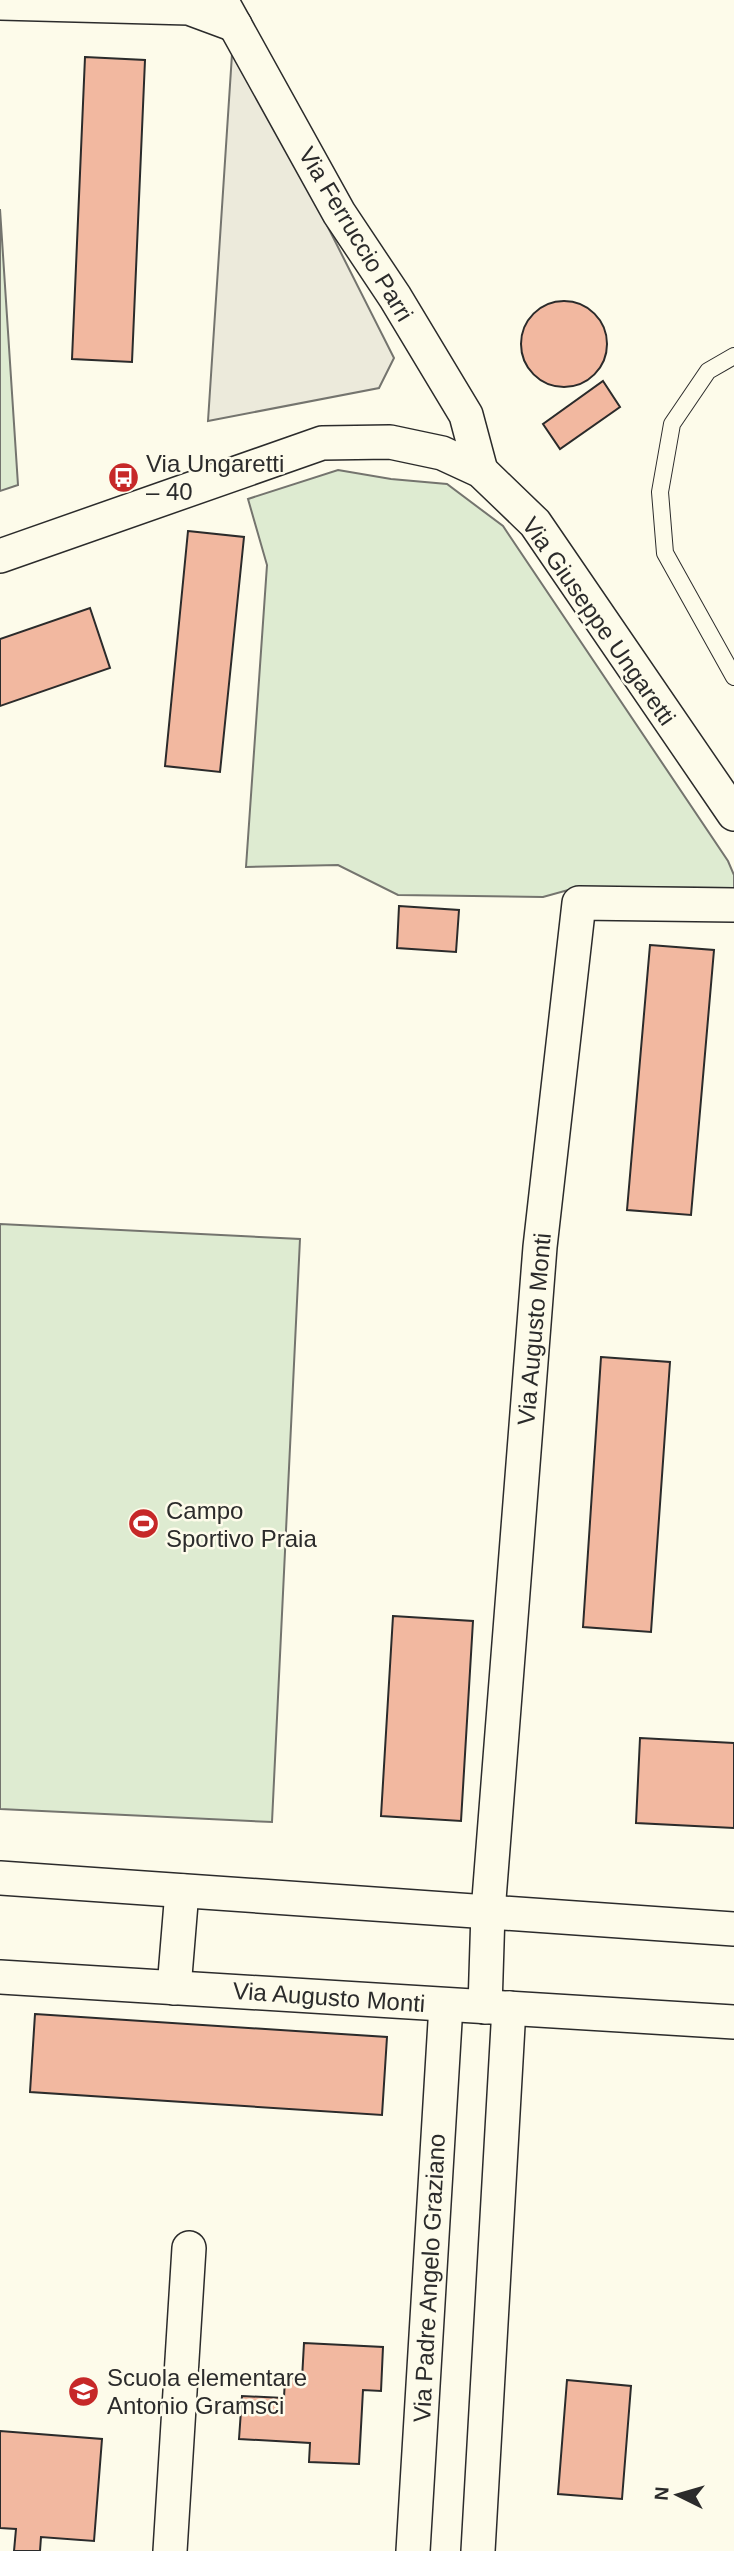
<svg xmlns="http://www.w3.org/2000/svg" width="734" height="2551" font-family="Helvetica,sans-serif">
<rect width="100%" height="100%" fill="#fdfbea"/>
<g fill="#deebd1" stroke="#74746e" stroke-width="2">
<path d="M0,209L18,485L0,491Z"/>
<path d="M338,470L391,479L447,484L503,526L728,861L734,875V888L579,887L543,897L398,895L338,865L246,867L267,565L248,499Z"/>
<path d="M0,1224L300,1239L272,1822L0,1809Z"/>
</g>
<path fill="#eceadb" stroke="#74746e" stroke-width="2" d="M233,39L394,358L379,388L208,421Z"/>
<g fill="#f2b8a0" stroke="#2b2b2b" stroke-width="2">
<path d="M85,57L145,60L132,362L72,359Z"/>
<circle cx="564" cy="344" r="43"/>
<path d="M603,381L620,407L560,449L543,424Z"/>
<path d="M188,531L244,537L220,772L165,766Z"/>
<path d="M90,608L110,668L0,706V639Z"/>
<path d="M399,906L459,910L456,952L397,948Z"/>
<path d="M650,945L714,950L691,1215L627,1210Z"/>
<path d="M601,1357L670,1362L651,1632L583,1627Z"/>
<path d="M393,1616L473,1621L461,1821L381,1816Z"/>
<path d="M640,1738L734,1743V1828L636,1823Z"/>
<path d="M35,2014L387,2037L382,2115L30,2092Z"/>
<path d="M304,2343L383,2347L381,2391L363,2390L359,2464L309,2462L310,2443L239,2439L242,2396L284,2398L285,2378L302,2379Z"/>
<path d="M567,2380L631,2386L622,2499L558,2494Z"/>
<path d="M0,2431L102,2439L94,2541L41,2537L40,2551H14L16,2529L0,2528Z"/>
</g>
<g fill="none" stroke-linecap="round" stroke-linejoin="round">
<defs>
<path id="lane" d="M734,356L708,371L672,424L660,492L665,553L734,677"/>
<g id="street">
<path d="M221,0L339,213L395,297L466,415L481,471"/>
<path d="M0,3L189,8L235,25"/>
<path d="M0,556L322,443L390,442L442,453L481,471L535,523L734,814"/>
<path d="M0,1878L734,1929"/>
<path d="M0,1977L734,2022"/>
<path d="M174,1988L182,1891"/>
<path d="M485,2007L488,1912L540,1247L579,903L734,905"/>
<path d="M170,2551L189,2248"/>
<path d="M413,2551L446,2005"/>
<path d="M478,2551L509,2008"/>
</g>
</defs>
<use href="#lane" stroke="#2b2b2b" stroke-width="18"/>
<use href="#street" stroke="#2b2b2b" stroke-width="36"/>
<use href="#lane" stroke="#fdfbea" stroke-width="16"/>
<use href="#street" stroke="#fdfbea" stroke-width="33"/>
</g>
<defs>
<symbol id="bus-disc" viewBox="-11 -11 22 22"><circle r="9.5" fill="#c62828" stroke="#fdfbea"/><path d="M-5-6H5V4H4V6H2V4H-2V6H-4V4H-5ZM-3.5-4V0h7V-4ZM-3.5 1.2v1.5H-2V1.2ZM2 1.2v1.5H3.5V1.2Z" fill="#fff"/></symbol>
<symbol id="stadium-disc" viewBox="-11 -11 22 22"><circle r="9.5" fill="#c62828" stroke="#fdfbea"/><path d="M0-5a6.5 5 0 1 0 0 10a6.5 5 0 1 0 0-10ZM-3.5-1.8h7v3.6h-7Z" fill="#fff"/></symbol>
<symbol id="school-disc" viewBox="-11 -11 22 22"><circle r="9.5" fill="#c62828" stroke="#fdfbea"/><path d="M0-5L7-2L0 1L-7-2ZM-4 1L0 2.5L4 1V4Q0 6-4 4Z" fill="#fff"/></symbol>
</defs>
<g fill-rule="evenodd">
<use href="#bus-disc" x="106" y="460" width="35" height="35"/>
<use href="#stadium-disc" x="126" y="1506" width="35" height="35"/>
<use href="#school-disc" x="66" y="2374" width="35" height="35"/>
</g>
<g text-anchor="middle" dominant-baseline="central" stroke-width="5" stroke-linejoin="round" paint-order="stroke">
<g font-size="24" fill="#2b2b2b" stroke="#fdfbea">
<text transform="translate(356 234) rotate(59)">Via Ferruccio Parri</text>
<text transform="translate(599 621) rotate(55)">Via Giuseppe Ungaretti</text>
<text transform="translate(534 1329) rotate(-85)">Via Augusto Monti</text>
<text transform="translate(329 1997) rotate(4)">Via Augusto Monti</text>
<text transform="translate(429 2278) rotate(-87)">Via Padre Angelo Graziano</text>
</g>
<g font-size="24" fill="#2b2b2b" stroke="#fdfbea" text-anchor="start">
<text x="146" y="463">Via Ungaretti<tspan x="146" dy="28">– 40</tspan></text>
<text x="166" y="1510">Campo<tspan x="166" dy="28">Sportivo Praia</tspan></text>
<text x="107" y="2377">Scuola elementare<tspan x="107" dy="28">Antonio Gramsci</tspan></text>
</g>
</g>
<g transform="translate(678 2495) rotate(275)" stroke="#fdfbea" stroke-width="5" paint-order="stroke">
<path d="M0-5L12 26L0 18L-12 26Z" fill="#2b2b2b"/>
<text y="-10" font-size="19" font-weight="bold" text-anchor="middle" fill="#2b2b2b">N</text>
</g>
</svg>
